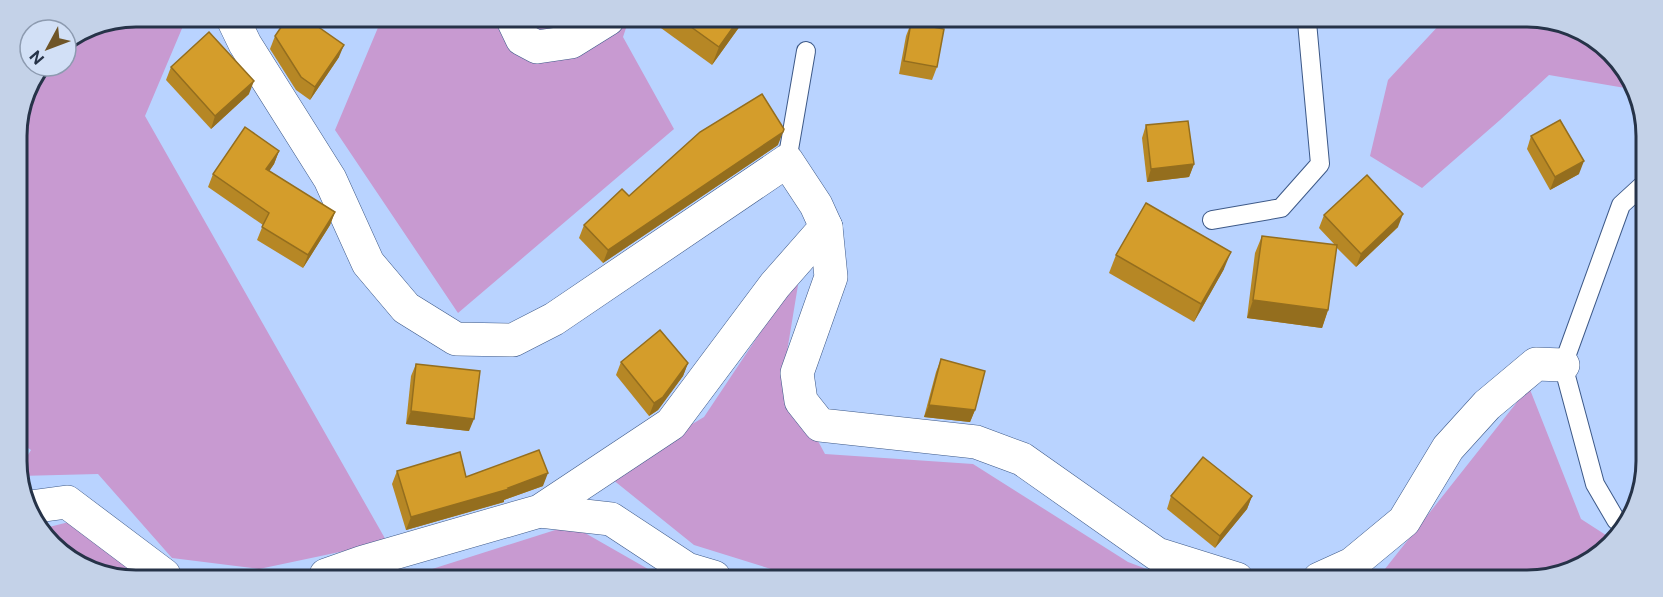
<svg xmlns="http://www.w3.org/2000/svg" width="1663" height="597" font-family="'Public Sans',sans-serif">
<rect width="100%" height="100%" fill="#b9d3ff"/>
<g fill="#c89ad1">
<path d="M136,17H183L186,19L145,116L387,542L259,569L172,558L98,474L19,476V470L31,450L18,441L17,127L29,83L42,66H66V41L90,25Z"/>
<path d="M382,18L629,19L623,37L674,129L458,313L335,130Z"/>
<path d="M1442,22L1565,23L1617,57L1631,89L1549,75L1500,120L1422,188L1370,156L1388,80Z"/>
<path d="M800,273L783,376L825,454L973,464L1128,562L1173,579L797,577L694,545L607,475L704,417Z"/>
<path d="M1529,387L1581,519L1612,539L1600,556L1535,580H1375L1377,579Z"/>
<path d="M69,522L140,574H98L46,540L41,529Z"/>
<path d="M571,525L662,577L410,576Z"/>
</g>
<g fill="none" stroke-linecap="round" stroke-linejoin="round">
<defs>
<g id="service">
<path d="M787,161L806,51"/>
<path d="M1212,220L1281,208L1320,164L1307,22"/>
<path d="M1622,525L1616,520L1595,484L1563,365L1621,205L1645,183"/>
</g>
<g id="minor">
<path d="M232,17L245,44L330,179L368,263L406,308L456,339L513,340L554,319L787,161L816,205L826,227L775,285L671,424L540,511L363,562L326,575"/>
<path d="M512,18L522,39L537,47L571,42L608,19"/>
<path d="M826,227L831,277L797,373L801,401L820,425L976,442L1022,459L1157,554L1237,579"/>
<path d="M30,507L67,502L164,575"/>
<path d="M540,511L611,519L687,569L714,577"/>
<path d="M1319,579L1352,564L1404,521L1448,448L1487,405L1536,364L1563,365"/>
</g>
</defs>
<use href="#service" stroke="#3d5988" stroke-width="20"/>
<use href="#minor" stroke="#3d5988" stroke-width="34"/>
<use href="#service" stroke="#fff" stroke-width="18"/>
<use href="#minor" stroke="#fff" stroke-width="33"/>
</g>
<g fill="#b68725">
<path d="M655,19H745L712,65L654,23Z"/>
<path d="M911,23L937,67L932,80L899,74L906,36Z"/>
<path d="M275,36L339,57L310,100L296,90L270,49Z"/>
<path d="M171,67L249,94L211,129L166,80Z"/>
<path d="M1146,125L1194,164L1189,177L1147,182L1142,138Z"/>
<path d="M1531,136L1579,174L1550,190L1527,149Z"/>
<path d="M778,145L603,263L579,238L584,225L629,196Z"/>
<path d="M279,151L274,164L269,171L335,212L330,225L303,268L257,240L263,225L208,187L213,174Z"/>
<path d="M1324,215L1398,227L1356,267L1336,247L1328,310L1322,328L1247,318L1255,253L1262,236L1335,245L1319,228Z"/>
<path d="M1116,255L1224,269L1194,322L1109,273Z"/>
<path d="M941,359L975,410L970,422L924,417L936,372Z"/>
<path d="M621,362L688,363L683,376L658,410L649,416L616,375Z"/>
<path d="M416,364L469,431L406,424L411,376Z"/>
<path d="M397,471L466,477L543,486L504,500V502L406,530L392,484Z"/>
<path d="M1171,496H1252L1247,509L1215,548L1167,509Z"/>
</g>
<g fill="#946e1e">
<path d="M739,19H745L712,65L719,47Z"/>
<path d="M344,45L339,57L310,100L315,87Z"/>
<path d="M254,81L249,94L211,129L215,116Z"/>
<path d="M783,132L778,145L603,263L608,250Z"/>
<path d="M279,151L274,164L262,182L266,169Z"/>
<path d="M1584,161L1579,174L1550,190L1555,177Z"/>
<path d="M1194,164L1189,177L1147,182L1151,169Z"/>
<path d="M335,212L330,225L303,268L308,255Z"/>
<path d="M1403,214L1398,227L1356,267L1361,254Z"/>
<path d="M1231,252L1224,269L1194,322L1201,304Z"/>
<path d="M1253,300L1328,310L1322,328L1247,318Z"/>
<path d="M688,363L683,376L658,410L649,416L654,403Z"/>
<path d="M929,405L975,410L970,422L924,417Z"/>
<path d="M411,411L474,419L469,431L406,424Z"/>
<path d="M548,473L543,486L504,500V502L406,530L411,517Z"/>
<path d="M1252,496L1247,509L1215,548L1220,536Z"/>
</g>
<g fill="#d49d2b" stroke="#946e1e" stroke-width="1.5">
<path d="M288,17H304L344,45L315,87L301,77L275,36Z"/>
<path d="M680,19H739L719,47Z"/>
<path d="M911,23L944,29L937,67L904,61Z"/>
<path d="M209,32L254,81L215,116L171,67Z"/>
<path d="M762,94L784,129L783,132L608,250L584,225L622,189L629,196L700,132Z"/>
<path d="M1560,120L1584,161L1555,177L1531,136Z"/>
<path d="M1188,121L1194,164L1151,169L1146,125Z"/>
<path d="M245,127L279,151L266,169L335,212L308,255L262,227L269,213L213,174Z"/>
<path d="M1367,175L1403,214L1361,254L1324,215Z"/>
<path d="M1146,203L1231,252L1201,304L1116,255Z"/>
<path d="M1262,236L1337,245L1328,310L1253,300Z"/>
<path d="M660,330L688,363L663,397L654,403L621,362Z"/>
<path d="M941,359L985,371L975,410L929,405Z"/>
<path d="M416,364L480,371L474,419L411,411Z"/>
<path d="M539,450L548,473L508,488L509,489L411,517L397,471L460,452L466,477Z"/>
<path d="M1203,457L1252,496L1220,536L1171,496Z"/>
</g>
<path d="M0 0H1663V597H0ZM136 27H1527A109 109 0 0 1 1636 136V461A109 109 0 0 1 1527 570H136A109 109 0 0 1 27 461V136A109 109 0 0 1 136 27Z" fill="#c4d2e8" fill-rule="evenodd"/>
<path fill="none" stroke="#263348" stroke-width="3" d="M136 27H1527A109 109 0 0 1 1636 136V461A109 109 0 0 1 1527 570H136A109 109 0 0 1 27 461V136A109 109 0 0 1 136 27Z"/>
<g transform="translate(48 48) rotate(229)"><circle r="28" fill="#d2e0f6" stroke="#8d9bb0" stroke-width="1.5"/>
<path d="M0-4.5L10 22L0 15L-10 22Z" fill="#6f5527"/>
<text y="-9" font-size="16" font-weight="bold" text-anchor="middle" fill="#263348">N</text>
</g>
</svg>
